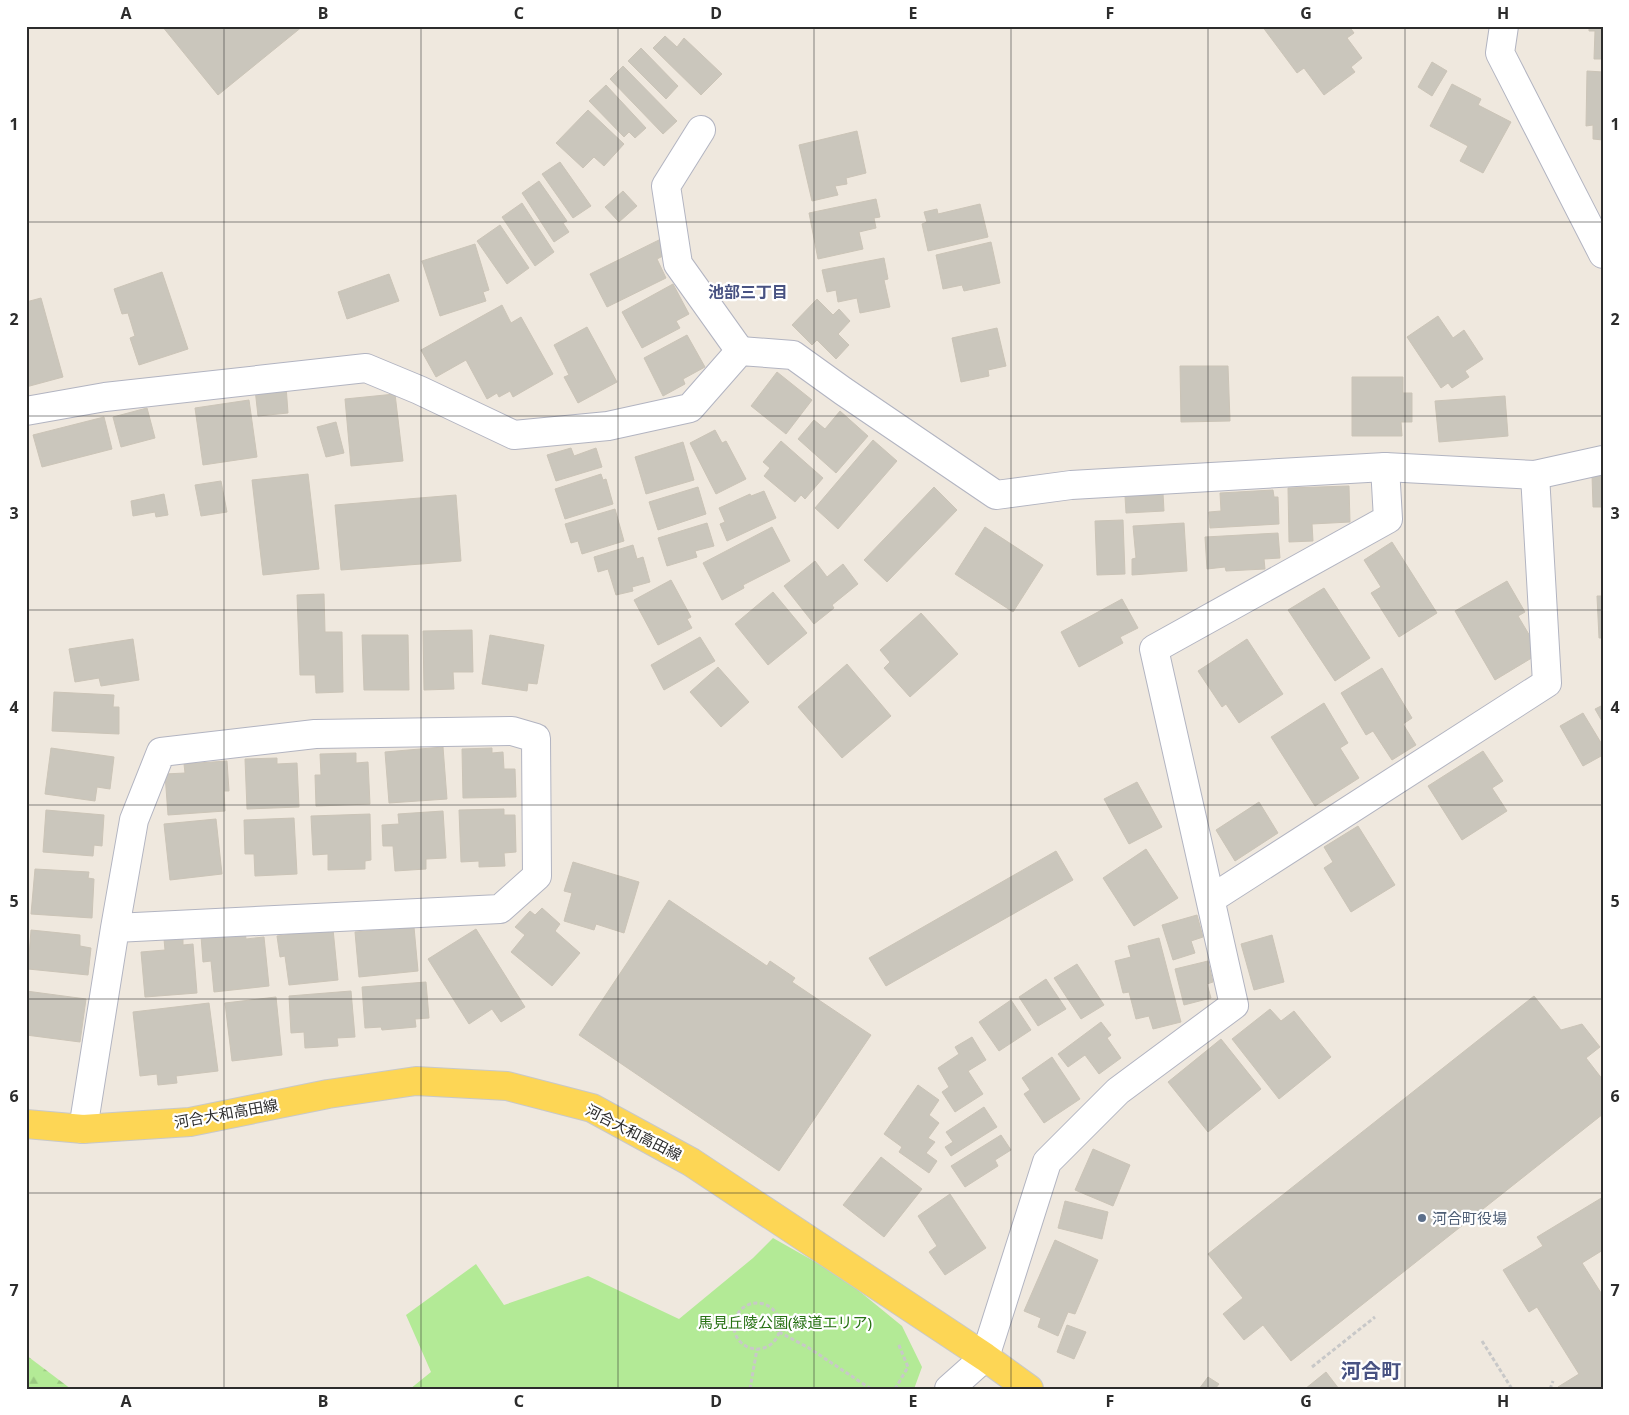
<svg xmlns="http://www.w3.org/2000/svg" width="1629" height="1415" font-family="'Noto Sans','Noto Sans JP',sans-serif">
<defs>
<pattern id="forest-firs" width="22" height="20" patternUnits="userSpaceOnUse" patternTransform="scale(1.25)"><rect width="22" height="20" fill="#b3ea96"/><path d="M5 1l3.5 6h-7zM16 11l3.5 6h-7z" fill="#9ac981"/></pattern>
</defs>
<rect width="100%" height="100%" fill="#efe8de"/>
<path fill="url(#forest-firs)" d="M26,1355L71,1389H26Z"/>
<path fill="#b3ea96" d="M773,1238L842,1277L902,1326L922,1367L914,1389H410L431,1372L406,1315L476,1264L504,1305L588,1276L679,1319L753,1258Z"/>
<g fill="#cac6bc" stroke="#cbc4b7">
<path d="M162,26H303L218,95Z"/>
<path d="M1262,26H1349L1354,33L1347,38L1362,58L1351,67L1355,72L1324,95L1304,68L1297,73Z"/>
<path d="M1589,26H1603V59H1594L1595,31H1589Z"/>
<path d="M665,36L677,47L684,38L722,74L701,95L653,48Z"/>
<path d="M641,48L678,86L666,99L628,61Z"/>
<path d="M1432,62L1447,71L1432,96L1418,87Z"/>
<path d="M623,66L677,121L663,134L610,79Z"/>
<path d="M1587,71L1603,72V140L1593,139V125L1586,126Z"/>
<path d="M1452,84L1481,99L1478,105L1511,122L1483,173L1460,161L1468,146L1430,126Z"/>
<path d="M606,85L646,128L635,138L629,132L624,137L589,101Z"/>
<path d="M588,110L624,144L604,166L594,157L583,168L556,143Z"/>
<path d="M857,131L866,173L846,178L847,184L835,186L838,195L812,201L799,145Z"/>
<path d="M560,162L591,206L573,218L542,174Z"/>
<path d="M539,181L567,221L563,223L569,232L554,242L522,193Z"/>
<path d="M623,191L637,206L619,222L605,207Z"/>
<path d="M876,199L880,217L874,218L876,228L859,232L863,249L818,259L809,213Z"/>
<path d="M522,203L554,252L535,266L502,217Z"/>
<path d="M980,204L988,237L928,251L922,224L927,222L924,212L937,209L938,214Z"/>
<path d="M500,225L529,268L507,284L477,241Z"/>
<path d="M665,237L673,251L657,259L666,278L607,307L590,274Z"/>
<path d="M991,242L1000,283L964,291L962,285L943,289L936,255Z"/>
<path d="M475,244L489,290L483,292L486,301L440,316L422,261Z"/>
<path d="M884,258L888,279L884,280L890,307L860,313L857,298L838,302L836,290L827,292L822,270Z"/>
<path d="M162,272L188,349L139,365L130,338L135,336L128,313L122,314L114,289Z"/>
<path d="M389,274L399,301L347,319L338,292Z"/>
<path d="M673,284L689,314L676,321L680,328L642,348L622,312Z"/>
<path d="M41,298L63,377L26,387V302Z"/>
<path d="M817,299L833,315L839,309L850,321L838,334L849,345L836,359L817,340L812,345L792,325Z"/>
<path d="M502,305L511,323L521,317L553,374L513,397L510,391L499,397L497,393L487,399L466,360L436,377L421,350Z"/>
<path d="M1438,316L1453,338L1464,330L1483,359L1465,371L1469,377L1452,388L1448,383L1441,388L1407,337Z"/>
<path d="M587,327L617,382L578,403L564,377L569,375L554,345Z"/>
<path d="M997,328L1006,366L988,370L989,376L961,382L952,338Z"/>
<path d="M687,335L705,367L683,379L685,384L663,396L644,358Z"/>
<path d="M1180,366H1228L1230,421L1181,422Z"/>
<path d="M777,372L812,400L786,434L751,406Z"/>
<path d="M1352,377H1403V393H1412V422H1401L1402,436H1352Z"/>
<path d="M286,386L288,413L258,416L255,389Z"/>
<path d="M395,394L403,461L351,466L345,399Z"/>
<path d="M1505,396L1508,436L1439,442L1435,401Z"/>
<path d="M249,400L257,457L203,465L195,408Z"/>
<path d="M147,408L155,438L121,447L113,417Z"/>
<path d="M840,411L868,436L836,473L798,439L814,420L825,429Z"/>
<path d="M104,417L112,449L42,467L33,435Z"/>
<path d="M336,422L344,453L326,457L317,427Z"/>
<path d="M715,430L722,443L726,441L746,479L716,494L690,443Z"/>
<path d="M873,440L897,461L838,529L815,508Z"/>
<path d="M781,441L823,478L805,499L801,495L795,502L764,476L770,468L763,462Z"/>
<path d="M683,442L694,480L646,494L635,457Z"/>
<path d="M571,448L574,456L596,448L602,467L556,481L547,455Z"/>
<path d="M308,474L319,569L263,575L252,480Z"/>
<path d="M601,474L603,480L606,479L613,504L565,519L555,489Z"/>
<path d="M1603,474V507H1593L1592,475Z"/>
<path d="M221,481L227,512L201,516L195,485Z"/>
<path d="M1349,486L1350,522L1312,524L1313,541L1289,542L1288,488Z"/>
<path d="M698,487L706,514L658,530L649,502Z"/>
<path d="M934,487L957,510L887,582L864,560Z"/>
<path d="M1273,490L1274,497H1278L1279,524L1210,528L1209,512L1221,511L1220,493Z"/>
<path d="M764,491L776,518L727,541L720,524L725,522L719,508L750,494L751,496Z"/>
<path d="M1163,493L1164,511L1126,513L1125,496Z"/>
<path d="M164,494L168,515L156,517L155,512L133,516L131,501Z"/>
<path d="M456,495L461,561L341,570L335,505Z"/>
<path d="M615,509L624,541L582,554L578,541L571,543L565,524Z"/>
<path d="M1123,520L1125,574L1097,575L1095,521Z"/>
<path d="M707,523L714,546L695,551L697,557L667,566L658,538Z"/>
<path d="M1184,523L1187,571L1132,575V559L1136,558L1133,526Z"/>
<path d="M772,527L790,561L743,585L744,588L722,600L703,563Z"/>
<path d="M985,527L1043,565L1013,612L955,574Z"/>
<path d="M1278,533L1280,558L1264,559L1265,569L1226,571L1225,567L1207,569L1205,537Z"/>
<path d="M1392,542L1437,613L1399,637L1371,593L1381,587L1364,560Z"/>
<path d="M633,545L637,559L643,557L650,582L632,587L633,591L616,595L608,569L598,572L594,557Z"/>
<path d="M815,561L827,577L843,564L858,584L832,605L834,608L814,624L784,586Z"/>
<path d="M671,580L691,617L687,619L692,628L658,645L634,600Z"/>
<path d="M1507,581L1525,612L1518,616L1540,653L1495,680L1455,611Z"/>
<path d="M1324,588L1370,658L1335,681L1288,610Z"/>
<path d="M773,592L807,633L768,665L735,624Z"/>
<path d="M324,594L325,632H342L343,692L316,693L315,675H300L297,595Z"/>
<path d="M1597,596H1603V638H1599Z"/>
<path d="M1122,599L1138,628L1120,637L1123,643L1079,667L1061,632Z"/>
<path d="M921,613L958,654L910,697L884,668L890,662L880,650Z"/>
<path d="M472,630L473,672H453L454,689L424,690L423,631Z"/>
<path d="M362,635H408L409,690H364Z"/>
<path d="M490,635L544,645L537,684L528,683L527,691L482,684Z"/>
<path d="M700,637L715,661L664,690L651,665Z"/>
<path d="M133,639L139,680L101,686L99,678L75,682L69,649Z"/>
<path d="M1247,639L1283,694L1239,723L1226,704L1222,707L1198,671Z"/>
<path d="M847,664L891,716L842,758L798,707Z"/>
<path d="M718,667L749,702L721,727L690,692Z"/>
<path d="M1382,668L1412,718L1403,724L1416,745L1392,760L1373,731L1366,735L1341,693Z"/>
<path d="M54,692L114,695L113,707H119V734L52,731Z"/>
<path d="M1324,703L1348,743L1340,748L1359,778L1315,806L1271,737Z"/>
<path d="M1603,705V723L1595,709Z"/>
<path d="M1583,713L1603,746V755L1583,766L1560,726Z"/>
<path d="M443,747L447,799L389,803L385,752Z"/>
<path d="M51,748L114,757L110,789L97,787L95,801L45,794Z"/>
<path d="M492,748V753L503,752L504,769H515L516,797L463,798L462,749Z"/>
<path d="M1483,751L1503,781L1492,788L1507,811L1462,840L1428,786Z"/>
<path d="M356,753V763L368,762L370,804L316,806L315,775H321L320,754Z"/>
<path d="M277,758V764L297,763L299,807L247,809L245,759Z"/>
<path d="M227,761L229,791H224L225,811L168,815L165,774L185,773L184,764Z"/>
<path d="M1137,782L1162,827L1129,844L1104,799Z"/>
<path d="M1259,802L1278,833L1235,861L1216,830Z"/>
<path d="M504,809V815H515L516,852L504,853L505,866L479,867V861L461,862L459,810Z"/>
<path d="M46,810L104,815L102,846L94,845L93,856L43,852Z"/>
<path d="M443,811L446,858L426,859V869L395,871L393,846H383L382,825L399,824L398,814Z"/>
<path d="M370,814L371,860L365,861V869L328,870V854L313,855L311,816Z"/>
<path d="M294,818L297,874L255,876L254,854H245L244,820Z"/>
<path d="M216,819L222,874L170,880L164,824Z"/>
<path d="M1358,826L1395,885L1351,912L1324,868L1333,862L1324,847Z"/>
<path d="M1146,849L1178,898L1134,926L1103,878Z"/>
<path d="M1056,851L1073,880L886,986L869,958Z"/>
<path d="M573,862L639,882L624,933L596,924L594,930L564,921L572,893L564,891Z"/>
<path d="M35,869L89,872L88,878L94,879L92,918L31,914Z"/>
<path d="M669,900L767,966L770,961L795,978L792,982L871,1035L779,1171L579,1035Z"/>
<path d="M542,908L560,924L555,931L580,953L552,986L511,952L525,935L515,927L530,911L535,915Z"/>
<path d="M1197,915L1203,937L1191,941L1195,953L1173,960L1162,925Z"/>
<path d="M414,927L418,971L359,977L355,932Z"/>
<path d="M333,929L338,980L289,985L285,956L280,957L277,936Z"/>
<path d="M476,929L525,1007L501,1022L492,1009L469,1024L428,959Z"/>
<path d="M31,930L80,935V946L91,948L88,975L28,969Z"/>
<path d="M245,932L246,939L264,937L269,986L214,992L211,961L203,962L201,936Z"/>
<path d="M1272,935L1284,982L1254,990L1241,944Z"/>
<path d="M183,938V945L193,944L197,993L145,997L141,952L165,950L164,939Z"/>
<path d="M1159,938L1181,1022L1153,1029L1149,1016L1136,1019L1129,992L1123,993L1115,961L1131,957L1128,946Z"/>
<path d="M1208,961L1213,982L1207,984L1211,998L1184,1005L1175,969Z"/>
<path d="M1077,964L1104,1005L1081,1019L1054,978Z"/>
<path d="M1046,979L1066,1009L1038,1026L1019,997Z"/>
<path d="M426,982L429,1018L415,1019L416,1027L382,1030L381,1027L365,1028L362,987Z"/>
<path d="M26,991L86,999L80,1042L26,1035Z"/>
<path d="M351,991L355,1037L337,1038L338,1046L305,1048L304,1032L291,1033L289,996Z"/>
<path d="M1534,996L1561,1030L1582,1024L1600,1047L1586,1058L1603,1080V1114L1291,1361L1263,1325L1244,1340L1223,1314L1243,1298L1208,1254Z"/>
<path d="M276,997L282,1055L232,1061L225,1003Z"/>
<path d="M1011,1000L1031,1030L999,1051L979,1022Z"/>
<path d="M209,1003L218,1071L176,1076L177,1083L158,1085L157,1074L140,1076L133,1012Z"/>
<path d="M1270,1009L1281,1021L1294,1011L1331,1057L1279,1099L1232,1039Z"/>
<path d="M1101,1022L1111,1035L1107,1038L1121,1058L1099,1074L1085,1055L1068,1067L1058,1054Z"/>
<path d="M972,1037L986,1060L968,1071L983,1094L955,1112L942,1092L949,1087L938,1068L959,1054L955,1047Z"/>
<path d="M1221,1039L1261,1089L1208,1132L1168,1082Z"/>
<path d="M1052,1057L1080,1099L1044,1123L1024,1094L1030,1090L1022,1078Z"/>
<path d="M918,1085L939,1100L929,1115L939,1123L928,1138L935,1142L926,1153L937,1161L929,1173L899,1152L902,1147L884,1134Z"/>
<path d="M984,1107L997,1127L951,1156L945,1147L953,1142L946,1132Z"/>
<path d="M1001,1135L1011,1150L995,1160L998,1166L965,1187L951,1166Z"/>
<path d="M1093,1149L1130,1165L1113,1206L1075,1190Z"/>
<path d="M881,1157L922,1189L884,1237L843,1205Z"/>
<path d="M950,1194L986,1248L945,1275L929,1252L937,1246L918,1216Z"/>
<path d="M1603,1197V1250L1582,1263L1603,1296V1389H1559L1558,1387L1579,1374L1537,1307L1529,1312L1503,1270L1543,1246L1537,1237Z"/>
<path d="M1065,1201L1108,1212L1102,1239L1058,1228Z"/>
<path d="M1055,1240L1098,1260L1075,1314L1068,1312L1058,1336L1038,1327L1041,1318L1024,1311Z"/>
<path d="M1067,1325L1086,1332L1074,1359L1057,1352Z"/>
<path d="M1326,1372L1339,1389H1305Z"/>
<path d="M1208,1377L1219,1384L1215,1389H1199Z"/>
</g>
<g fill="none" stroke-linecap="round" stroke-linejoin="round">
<defs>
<g id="minor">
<path d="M1504,26L1500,53L1603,254"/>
<path d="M701,130L666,186L678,264L740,351"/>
<path d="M26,411L105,397L366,368L419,390L514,435L608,426L690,408L740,351L793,355L843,391L996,495L1071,485L1385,467L1535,475L1603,460"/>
<path d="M1211,899L1547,683L1535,475"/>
<path d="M83,1129L115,928L134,820L161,752L315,734L512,731L536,738L537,876L500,909L115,928"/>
<path d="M949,1389L985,1357L1047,1162L1118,1091L1234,1005L1154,649L1388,519L1385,467"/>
</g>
<path id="major" d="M26,1124L83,1129L190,1122L328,1094L416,1081L507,1086L592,1108L691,1162L985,1357L1029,1389"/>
</defs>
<use href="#minor" stroke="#b2b4c1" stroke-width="30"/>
<use href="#major" stroke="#c8c8c8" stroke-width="30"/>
<g stroke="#c8c8c8" stroke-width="3" stroke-dasharray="4 2.5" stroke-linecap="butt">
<circle cx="757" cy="1326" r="23"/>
<path d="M779,1332L809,1348L871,1389"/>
<path d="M1482,1341L1512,1389"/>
<path d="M1312,1367L1375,1317"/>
<path d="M750,1389L757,1349"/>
<path d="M895,1389L908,1367L898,1343"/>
<path d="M1550,1389L1553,1381"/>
</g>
<use href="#minor" stroke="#fff" stroke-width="28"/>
<use href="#major" stroke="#fdd655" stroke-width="28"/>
</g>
<path fill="none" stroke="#2c2c2c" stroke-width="1" stroke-opacity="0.55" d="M224,26V1389M421,26V1389M618,26V1389M814,26V1389M1011,26V1389M1208,26V1389M1405,26V1389M26,222H1603M26,416H1603M26,610H1603M26,805H1603M26,999H1603M26,1193H1603"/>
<circle fill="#5c6f8a" stroke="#fff" stroke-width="2" cx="1422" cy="1218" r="5"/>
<g text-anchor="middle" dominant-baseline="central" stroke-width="4.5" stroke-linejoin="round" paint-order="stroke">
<g font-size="15" fill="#2c2c2c" stroke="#fff">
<text transform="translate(226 1113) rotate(-10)">河合大和高田線</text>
<text transform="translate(634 1132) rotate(27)">河合大和高田線</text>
</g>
<g font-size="15" fill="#4e5e75" stroke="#fff" text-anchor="start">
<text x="1432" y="1218">河合町役場</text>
</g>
<g font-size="15" fill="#287214" stroke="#fff">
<text x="785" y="1322">馬見丘陵公園(緑道エリア)</text>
</g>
<g font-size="16" font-weight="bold" fill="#485282" stroke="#fff">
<text x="748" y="292">池部三丁目</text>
</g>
<g font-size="20" font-weight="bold" fill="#485282" stroke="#fff">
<text x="1371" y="1370">河合町</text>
</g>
</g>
<rect width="1629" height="1415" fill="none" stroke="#ffffff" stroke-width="55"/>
<rect x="28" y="28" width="1574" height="1360" fill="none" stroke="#2c2c2c" stroke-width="2"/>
<g font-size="16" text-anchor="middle" font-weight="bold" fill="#2c2c2c">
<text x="126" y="19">A</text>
<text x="323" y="19">B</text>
<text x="519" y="19">C</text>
<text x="716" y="19">D</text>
<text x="913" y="19">E</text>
<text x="1110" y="19">F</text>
<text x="1306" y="19">G</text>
<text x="1503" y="19">H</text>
<text x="14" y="130">1</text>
<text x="1615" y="130">1</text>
<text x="14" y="325">2</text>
<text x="1615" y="325">2</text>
<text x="14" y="519">3</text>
<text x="1615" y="519">3</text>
<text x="14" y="713">4</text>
<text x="1615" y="713">4</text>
<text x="14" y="907">5</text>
<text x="1615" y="907">5</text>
<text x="14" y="1102">6</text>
<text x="1615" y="1102">6</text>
<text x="14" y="1296">7</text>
<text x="1615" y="1296">7</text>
<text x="126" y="1407">A</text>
<text x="323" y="1407">B</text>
<text x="519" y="1407">C</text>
<text x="716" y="1407">D</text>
<text x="913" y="1407">E</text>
<text x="1110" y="1407">F</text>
<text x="1306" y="1407">G</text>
<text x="1503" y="1407">H</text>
</g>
</svg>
